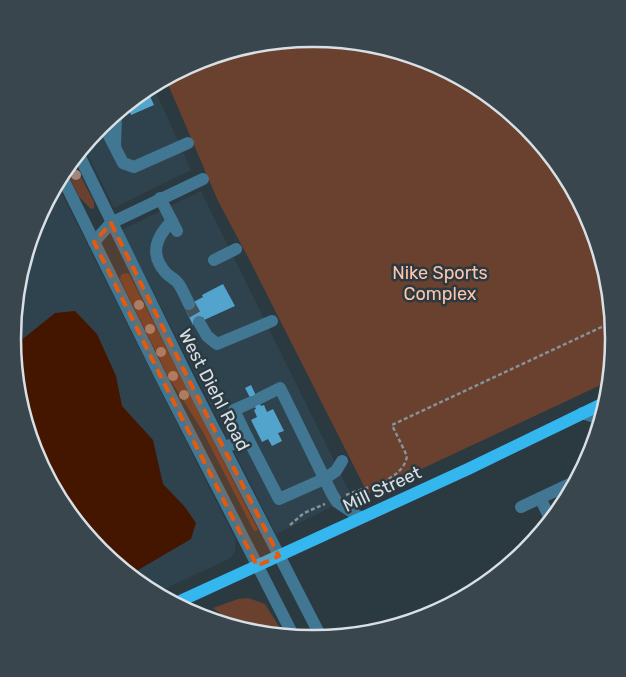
<svg xmlns="http://www.w3.org/2000/svg" width="626" height="677" font-family="Rubik,sans-serif">
<rect width="100%" height="100%" fill="#2b3940"/>
<g fill="#2f434f">
<path d="M155,90L191,170L114,208L85,149L101,126Z"/>
<path d="M59,188L235,539V551L231,558L160,591L100,551L35,453L13,339L35,223Z"/>
<path d="M201,191L352,497L276,534L122,230Z"/>
</g>
<g fill="#69412e">
<path d="M313,38L428,61L526,126L591,224L613,339L605,383L368,494L250,261L218,201L167,82L198,61Z"/>
<path d="M75,165L94,202V208L91,209L79,197L68,174Z"/>
<path d="M125,273L129,274L258,530L254,531L203,432L168,376L120,279L121,275Z"/>
<path d="M248,598L265,604L283,633L233,623L213,608L238,599Z"/>
</g>
<path fill="#441600" d="M75,311L97,334L116,376L122,406L153,440L163,484L185,507L196,523L191,539L133,573L100,551L35,453L14,346L55,313Z"/>
<g fill="#53a4cd">
<path d="M149,94L154,105L131,115L130,112L122,115L121,112Z"/>
<path d="M223,284L235,306L193,325L184,307L203,297L202,295Z"/>
<path d="M251,385L261,406L264,405L267,412L273,409L284,431L278,433L282,441L272,446L268,439L262,442L251,420L257,417L254,410L256,409L245,388Z"/>
</g>
<g fill="none" stroke-linecap="round" stroke-linejoin="round">
<path stroke="#455259" stroke-width="12" stroke-dasharray="12 6" stroke-linecap="butt" d="M189,304L199,322"/>
<g stroke="#879298" stroke-width="2.5" stroke-dasharray="4 2.5" stroke-linecap="butt">
<path d="M346,495C366,487 403,481 407,456L392,425L610,323"/>
<path d="M290,525L304,513L325,504"/>
</g>
<g stroke="#417793" stroke-width="12">
<path d="M103,124L123,163L134,167L188,143"/>
<path d="M115,146L116,116"/>
<path d="M80,157L191,384L321,637"/>
<path d="M64,181L162,379L293,635"/>
<path d="M160,198L177,231"/>
<path d="M172,221C156,237 149,254 166,273C170,277 175,279 178,283C183,290 186,298 189,304"/>
<path d="M94,242L111,223L203,179"/>
<path d="M214,260L236,249"/>
<path d="M199,322L207,336L217,344L272,321"/>
<path d="M258,399L280,388L332,494L337,502L361,518"/>
<path d="M582,413L598,418"/>
<path d="M247,437L234,410L252,402"/>
<path d="M224,448L247,437L279,499L324,479L336,471L342,461"/>
<path d="M540,498L549,516"/>
<path d="M521,507L570,484"/>
</g>
<path stroke="#34b6ef" stroke-width="12" d="M178,602L468,469L600,405"/>
</g>
<g fill="#a0857a">
<circle cx="76" cy="175" r="5"/>
<circle cx="139" cy="305" r="5"/>
<circle cx="150" cy="329" r="5"/>
<circle cx="161" cy="352" r="5"/>
<circle cx="173" cy="376" r="5"/>
<circle cx="184" cy="395" r="5"/>
</g>
<path fill="#e8590c" fill-opacity="0.2" stroke="#e8590c" stroke-width="4" stroke-dasharray="10 6" stroke-linejoin="round" d="M111,223L191,384L279,556L257,566L162,379L94,242Z"/>
<g text-anchor="middle" dominant-baseline="central" stroke-width="5" stroke-linejoin="round" paint-order="stroke">
<g font-size="18" fill="#ffc4a9" stroke="#2b3940">
<text x="440" y="273">Nike Sports<tspan x="440" dy="21">Complex</tspan></text>
</g>
<g font-size="18" fill="#d8e0e5" stroke="#2b3940">
<text transform="translate(214 390) rotate(63)">West Diehl Road</text>
<text transform="translate(382 489) rotate(-25)">Mill Street</text>
</g>
</g>
<path d="M0 0H626V677H0ZM312 47H314A291 291 0 0 1 605 338V339A291 291 0 0 1 314 630H312A291 291 0 0 1 21 339V338A291 291 0 0 1 312 47Z" fill="#39464d" fill-rule="evenodd"/>
<path fill="none" stroke="#d8e0e5" stroke-width="2.5" d="M312 47H314A291 291 0 0 1 605 338V339A291 291 0 0 1 314 630H312A291 291 0 0 1 21 339V338A291 291 0 0 1 312 47Z"/>
</svg>
